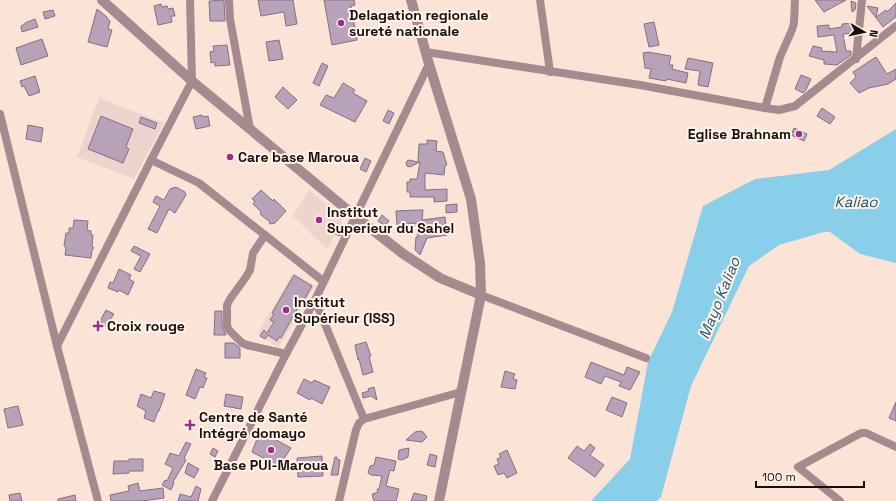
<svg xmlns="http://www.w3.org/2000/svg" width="896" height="501" font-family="'Space Grotesk',sans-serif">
<rect width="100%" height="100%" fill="#fbe3d6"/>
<g fill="#edd4cc">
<path d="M99,98L164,123L134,179L77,157Z"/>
<path d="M309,190L340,215L342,223L327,249L293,216Z"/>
<path d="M293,273L315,286L278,348L258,333Z"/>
</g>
<path fill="#89cfea" d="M896,129V263L860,254L830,232H824L779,245L749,266L691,386L661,497L657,501H591L630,459L648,362L672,312L703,206L755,179L829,170Z"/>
<g fill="#b8a2b7" stroke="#847084">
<path d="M224,0L225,21H210L209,1Z"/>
<path d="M258,0H293L297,24L286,26L284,12L261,16Z"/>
<path d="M324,0H354L355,5L351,6L357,40L332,45Z"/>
<path d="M815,0H846L824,12Z"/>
<path d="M851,1L856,3L855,10L852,12Z"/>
<path d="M896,3V17L883,27L867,6L878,8L876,17L886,10L887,12Z"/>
<path d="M161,4L162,7L167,6L168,9L173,8L175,16H171L172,22L158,25L154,6Z"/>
<path d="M97,9L107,17V18L110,21L108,29L112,30L107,47L88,42Z"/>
<path d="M53,10L55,16L45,19L43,12Z"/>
<path d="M35,19L38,27L22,32L21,26L25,24V23Z"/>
<path d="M654,22L659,45L649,47L644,24Z"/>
<path d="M852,23L853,33L843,34L846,51H851V55L837,65L824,64V60L809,56L813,46L822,48L821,51L837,52L834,35L818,37L817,26L829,25V29L842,27V24Z"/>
<path d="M42,39L48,56L21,65L16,48Z"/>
<path d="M279,40L283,59L269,61L266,42Z"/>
<path d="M227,45L230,65L215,66V62L211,63L210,52L214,51L213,46Z"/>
<path d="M648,52L671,56L669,65H673L672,69L688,73L686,83L667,79L666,81L649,78L651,69L645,68L643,53Z"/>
<path d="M876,57L887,74L896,69V79L888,84L869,88L859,93L850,83L856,77L853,72Z"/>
<path d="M688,58L713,63L708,87L698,85L700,71L685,69Z"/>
<path d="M322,63L328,66L319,86L313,83Z"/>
<path d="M801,75L811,79L806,90L803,93L795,89Z"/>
<path d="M35,76L40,92L29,96L24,86L22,87L20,81Z"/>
<path d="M343,83L355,90L353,93L367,101L355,122L320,105L326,95L334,98Z"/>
<path d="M283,87L297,100L288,109L275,97Z"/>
<path d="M822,108L835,117L830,124L817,116Z"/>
<path d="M388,110L394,113L389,124L383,121Z"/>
<path d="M202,115L203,117L208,116L210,126L196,129L193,117Z"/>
<path d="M101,116L133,129L126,147L129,149L123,163L88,149Z"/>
<path d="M141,117L157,123L155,129L139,123Z"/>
<path d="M28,125L43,128L41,142L26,139Z"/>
<path d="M794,128L807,134L804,141L791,135Z"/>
<path d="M427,140L437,141L436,151L443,152L447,165H445L444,175L425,173V190L447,189V201L434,202V197H410V192H407V182H410V179H417L420,162L410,167L407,166L406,164L407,161L409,160L418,162L419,144H427Z"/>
<path d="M365,158L371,161L366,172L360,169Z"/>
<path d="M176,187L185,192L186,195L175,213L169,209L157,233L148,229L160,206L153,202L156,196L164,200L170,189Z"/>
<path d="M261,190L273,201L274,199L286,211L275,223L270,224L268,219L267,220L260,214L261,212L253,204L255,201L252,199Z"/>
<path d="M457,204V212L446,213V205Z"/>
<path d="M418,210H423L422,220L445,217L447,235L427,238L420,255L415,250L416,237H418L416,223L397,225L396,211Z"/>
<path d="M382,215L389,221L385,226L378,221Z"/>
<path d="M74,220L88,221L87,230L91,231V235H93L92,246L94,248L92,250L91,258L65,255L66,248L64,246L66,233H69V228H73Z"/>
<path d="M337,224L344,228L340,236L333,233Z"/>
<path d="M134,246L150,254L140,272L134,269L141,256L131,251Z"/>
<path d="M119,269L131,275L129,279L134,282L128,295L119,290L118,292L108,288L110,282L113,283Z"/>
<path d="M294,275L312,286L299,309L298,308L281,338L279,337L277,341L268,335L265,339L260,336L264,330L267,333L274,322L270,320L274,314L272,313Z"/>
<path d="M106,310L114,314L106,326L100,323L101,321H100Z"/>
<path d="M215,311H222V326L226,335H214Z"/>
<path d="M366,342L371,356L369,357L373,372L363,375L359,359L358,360L355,345Z"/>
<path d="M225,343H234L240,348V358H225Z"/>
<path d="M591,362L624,375L627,367L640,372L630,390L619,386L621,382L605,376L601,384L585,377Z"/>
<path d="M196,369L206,373L204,377L207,378L203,388L200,387L195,399L186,395Z"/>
<path d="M505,371L515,374L513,379L517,380L515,389L501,387Z"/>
<path d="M304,379L312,383L314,380L330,387L322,404L311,398L310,400L297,393Z"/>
<path d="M374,387L377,400L371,396L363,398L362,393L369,391L368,389Z"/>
<path d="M154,391L165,394L159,411H158L154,422L144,418L146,411L137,406L141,394L151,398Z"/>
<path d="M226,394L243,397L241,409L224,406Z"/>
<path d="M612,397L627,403L622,417L606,410Z"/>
<path d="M896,402V421L889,418Z"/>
<path d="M18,406L23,425L8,428L4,409Z"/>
<path d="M260,431L291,448L279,466L252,452Z"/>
<path d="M421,431L423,432L427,437L422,442L406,440L415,432Z"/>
<path d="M186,442L191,444L184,458L186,460L173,482L174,483L171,490L162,485L165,480L167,481L173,468L165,464L170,453L179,456Z"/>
<path d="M590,444L595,448L590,455L604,465L595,477L568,458L577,446L584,451Z"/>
<path d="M213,448L218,451L215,457L210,454Z"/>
<path d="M409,448L408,457L402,460L398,459L399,450Z"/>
<path d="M507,450L517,473L507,478L504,473L498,475L494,466L499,464L497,459L501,457L499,454Z"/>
<path d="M430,454L437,456L435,467L427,465Z"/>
<path d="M322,456L323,476L298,477L297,458Z"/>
<path d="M335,457H337V459L340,460L338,475H331Z"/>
<path d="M376,457L396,461L394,471L390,470L386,486L399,489L396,501H374L372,494L378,492L377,489H379L382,476L371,475L368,473L370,466L374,465Z"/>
<path d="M129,459H143V471H129V473L113,474L114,461H129Z"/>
<path d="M188,463L199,469L194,478L185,473Z"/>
<path d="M138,483L140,491L163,488L164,498L142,501H111L110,495L129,491L128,486Z"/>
<path d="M196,486L201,489L198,501H178L180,494L191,497Z"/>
<path d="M20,493L22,501H10L9,495Z"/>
<path d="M414,493L427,496L426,501H411Z"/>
<path d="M75,495L76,501H58V499Z"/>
</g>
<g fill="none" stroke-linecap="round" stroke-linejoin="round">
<g stroke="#a78a90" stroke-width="8">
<path d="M229,0L230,19L250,129"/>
<path d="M540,0L550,72"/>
<path d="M426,52L640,85L765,108L779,110L795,106L896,26"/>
<path d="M856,59L862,0"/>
<path d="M765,108L780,57L792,30L794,23L795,0"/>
<path d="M0,114L57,346L98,501"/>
<path d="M151,160L199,183L323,281"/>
<path d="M265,235L253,253L250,270L246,277L230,299L227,305V326L229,330L242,343L247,345L286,354"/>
<path d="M481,295L646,358"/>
<path d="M315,300L364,419"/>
<path d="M57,346L151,160L192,81L190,0"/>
<path d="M212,501L286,354L315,300L429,64"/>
<path d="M339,501L356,430L359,423L364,419L461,392"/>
<path d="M840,501L798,467L861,433H866L896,447"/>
</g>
<g stroke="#a78a90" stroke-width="10">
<path d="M102,0L192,81L356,217L402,253L440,278L481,295"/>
<path d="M411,0L429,64L471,199L480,263L481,295L439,501"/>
</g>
</g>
<g fill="#9d2d8c" stroke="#fff3ec" stroke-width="1.5">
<circle cx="341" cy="23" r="4"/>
<circle cx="799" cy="134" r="4"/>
<circle cx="230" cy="157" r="4"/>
<circle cx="319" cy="220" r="4"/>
<circle cx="286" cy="310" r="4"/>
<path d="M96 320h4v4h4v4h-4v4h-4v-4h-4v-4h4z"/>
<path d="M188 419h4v4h4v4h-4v4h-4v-4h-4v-4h4z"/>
<circle cx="271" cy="450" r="4"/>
</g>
<g text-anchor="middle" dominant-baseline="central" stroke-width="4" stroke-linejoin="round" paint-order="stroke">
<g font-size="14" font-weight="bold" fill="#190f0a" stroke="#fff3ec" text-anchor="start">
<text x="349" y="15">Delagation regionale<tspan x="349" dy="16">sureté nationale</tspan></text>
<text x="791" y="134" text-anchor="end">Eglise Brahnam</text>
<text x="238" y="157">Care base Maroua</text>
<text x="327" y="212">Institut<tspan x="327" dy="16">Superieur du Sahel</tspan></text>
<text x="294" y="302">Institut<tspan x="294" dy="16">Supérieur (ISS)</tspan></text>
<text x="107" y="326">Croix rouge</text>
<text x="199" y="417">Centre de Santé<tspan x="199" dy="16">Intégré domayo</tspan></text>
<text x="271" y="465" text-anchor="middle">Base PUI-Maroua</text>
</g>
<g font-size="15" font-style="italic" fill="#1f576b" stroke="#fff3ec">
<text x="856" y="201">Kaliao</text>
<text transform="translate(719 298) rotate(-68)">Mayo Kaliao</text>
</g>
</g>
<g transform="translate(864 32) rotate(99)" stroke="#fff3ec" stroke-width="3" paint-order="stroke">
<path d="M0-3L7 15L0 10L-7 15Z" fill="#190f0a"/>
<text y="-6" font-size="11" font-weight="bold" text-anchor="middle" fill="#190f0a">N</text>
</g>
<path d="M756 481v6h108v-6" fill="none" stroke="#190f0a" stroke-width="2"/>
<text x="762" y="481" font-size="12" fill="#190f0a" stroke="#fff3ec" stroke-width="3" paint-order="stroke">100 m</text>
</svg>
